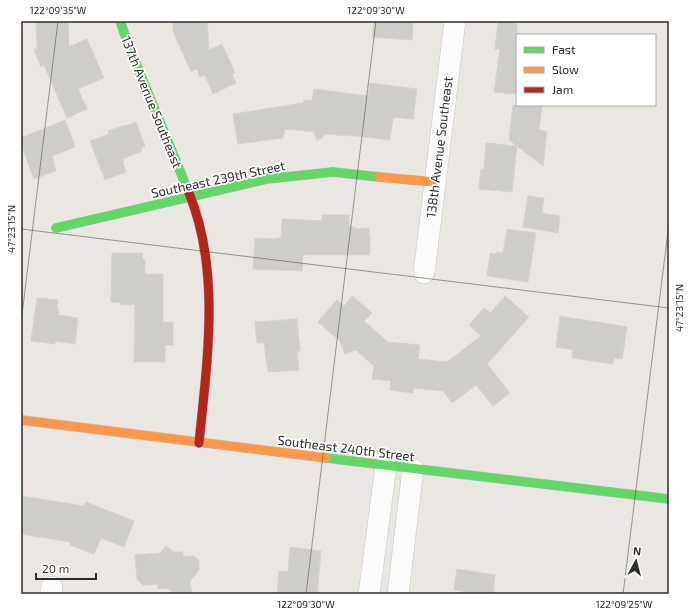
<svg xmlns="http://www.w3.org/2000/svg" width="690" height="615" font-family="'Exo 2',sans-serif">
<rect width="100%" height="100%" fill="#eae7e2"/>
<g fill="#cfcdc9" stroke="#d5d3ce">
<path d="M36,21H68L69,47L87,39L104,78L78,89L87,109L67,118L44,65L41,67L34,50L37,48Z"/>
<path d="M173,21H207L209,50L222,44L235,73L232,74L236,83L213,94L205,75L200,77L197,69L191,72L173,31Z"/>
<path d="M374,21H413L412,40L372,37Z"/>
<path d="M498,21H517V94L494,92L500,49H495Z"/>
<path d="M370,83L417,89L413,119L393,117L390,140L347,135V136L326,134L317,141L314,132L285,129L283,138L238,144L233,114L303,103L304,100L312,101L314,89L368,96Z"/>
<path d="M513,105H542L539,130L547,131L543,166L509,140Z"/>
<path d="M65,120L75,147L52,156L56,171L34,179L21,144V138Z"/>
<path d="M136,122L145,146L141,148L142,151L123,159L124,162L123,163L126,172L105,180L90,141L109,134L108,131L125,125V126Z"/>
<path d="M486,143L517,146L512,192L479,189L481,169H484Z"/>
<path d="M528,196L544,198L542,213L560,216L558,233L523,227Z"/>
<path d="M322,215H349V225H351V227H355V229L369,228V235L370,234V255H303L302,271L253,269L255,238L277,239V238H281L282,219L322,221Z"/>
<path d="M507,229L536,233L528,282L487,276L490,253L496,254V252L503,253Z"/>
<path d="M112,253H143L142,258L145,260V274H163V322H173V345H165V362H134L135,304L121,305V303L111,302Z"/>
<path d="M352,296L372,313L364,321L388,342L420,345L418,359L447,362L481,336L469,325L484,308L490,313L505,296L529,317L487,364L510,393L493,406L476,385L452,403L443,391L414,388L413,393L390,390L391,381L372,379L374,366L356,350L345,354L339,340L318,322L337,300L344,306Z"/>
<path d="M37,298L58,300L57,309H59L58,315L78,318L75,344L55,341V344L31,341Z"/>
<path d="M560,316L627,327L622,359L614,358L613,364L572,358L573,350L556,347Z"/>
<path d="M297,319L300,351H297L299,370L268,372L264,343H257L255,322Z"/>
<path d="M21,496L84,506L86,502L134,521L124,547L101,538L94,554L70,545L71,542L21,534Z"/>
<path d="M166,546L174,552H183V557L193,556L199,560V570L190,581L192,594H175L167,588L158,589L157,584L143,585L137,579L135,555L160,553Z"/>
<path d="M290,547L321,551L317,594H277L279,571L288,572Z"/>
<path d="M457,569L495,575L493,594H461L462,591L454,590Z"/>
</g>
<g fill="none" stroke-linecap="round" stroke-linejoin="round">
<defs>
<g id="street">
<path d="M424,273L455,21"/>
<path d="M51,594L52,587"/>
<path d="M369,594L386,466"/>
<path d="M398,594L413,469"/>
</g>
<g id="fast">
<path d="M120,21L130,49L189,193"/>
<path d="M56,228L267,179L333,172L379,177"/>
<path d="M326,458L669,499"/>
</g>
<g id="slow">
<path d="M379,177L434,182"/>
<path d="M21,420L326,458"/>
</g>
<path id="jam" d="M189,193C221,271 207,362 199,443"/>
</defs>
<use href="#street" stroke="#c4c3c3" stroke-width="22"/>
<use href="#fast" stroke="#c4c3c3" stroke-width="10"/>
<use href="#slow" stroke="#c4c3c3" stroke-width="10"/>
<use href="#jam" stroke="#c4c3c3" stroke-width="10"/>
<use href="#street" stroke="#fcfbfb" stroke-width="21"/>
<use href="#fast" stroke="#63d668" stroke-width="9"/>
<use href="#slow" stroke="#ff974d" stroke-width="9"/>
<use href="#jam" stroke="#b3261e" stroke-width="9"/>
</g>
<path fill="none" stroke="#2c2c2c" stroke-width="1" stroke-opacity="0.45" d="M21,229L669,308M21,323L58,21M306,594L376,21M623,594L669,223"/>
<g text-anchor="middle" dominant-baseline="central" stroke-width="3.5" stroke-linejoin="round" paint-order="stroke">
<g font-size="13" fill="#2c2c2c" stroke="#fff">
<text transform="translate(152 102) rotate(68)">137th Avenue Southeast</text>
<text transform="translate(439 147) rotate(-83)">138th Avenue Southeast</text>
<text transform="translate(218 179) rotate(-12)">Southeast 239th Street</text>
<text transform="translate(346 448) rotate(7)">Southeast 240th Street</text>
</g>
</g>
<rect width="690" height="615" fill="none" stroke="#ffffff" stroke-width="44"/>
<rect x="516" y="34" width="140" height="72" fill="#ffffff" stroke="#ababab"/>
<rect x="524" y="47" width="20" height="6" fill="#63d668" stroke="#ababab"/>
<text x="552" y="54" font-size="12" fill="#2c2c2c">Fast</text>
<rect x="524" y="67" width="20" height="6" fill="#ff974d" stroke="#ababab"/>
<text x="552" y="74" font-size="12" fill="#2c2c2c">Slow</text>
<rect x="524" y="87" width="20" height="6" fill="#b3261e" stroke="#ababab"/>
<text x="552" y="94" font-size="12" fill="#2c2c2c">Jam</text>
<g transform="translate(636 561) rotate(7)" stroke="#ffffff" stroke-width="3" paint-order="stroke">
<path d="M0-3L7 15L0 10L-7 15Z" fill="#2c2c2c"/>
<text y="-6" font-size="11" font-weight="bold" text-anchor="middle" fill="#2c2c2c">N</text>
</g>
<path d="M36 573v6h60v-6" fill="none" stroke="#2c2c2c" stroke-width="2"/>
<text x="42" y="573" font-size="12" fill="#2c2c2c" stroke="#ffffff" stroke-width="3" paint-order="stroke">20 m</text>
<rect x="22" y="22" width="646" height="571" fill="none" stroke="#2c2c2c" stroke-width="1.5"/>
<g font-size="10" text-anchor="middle" fill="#2c2c2c">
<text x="58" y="14">122°09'35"W</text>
<text x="376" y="14">122°09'30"W</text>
<text transform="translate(11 229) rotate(-90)" y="4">47°23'15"N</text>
<text transform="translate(679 308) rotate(-90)" y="4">47°23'15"N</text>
<text x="306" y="608">122°09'30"W</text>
<text x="624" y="608">122°09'25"W</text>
</g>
</svg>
